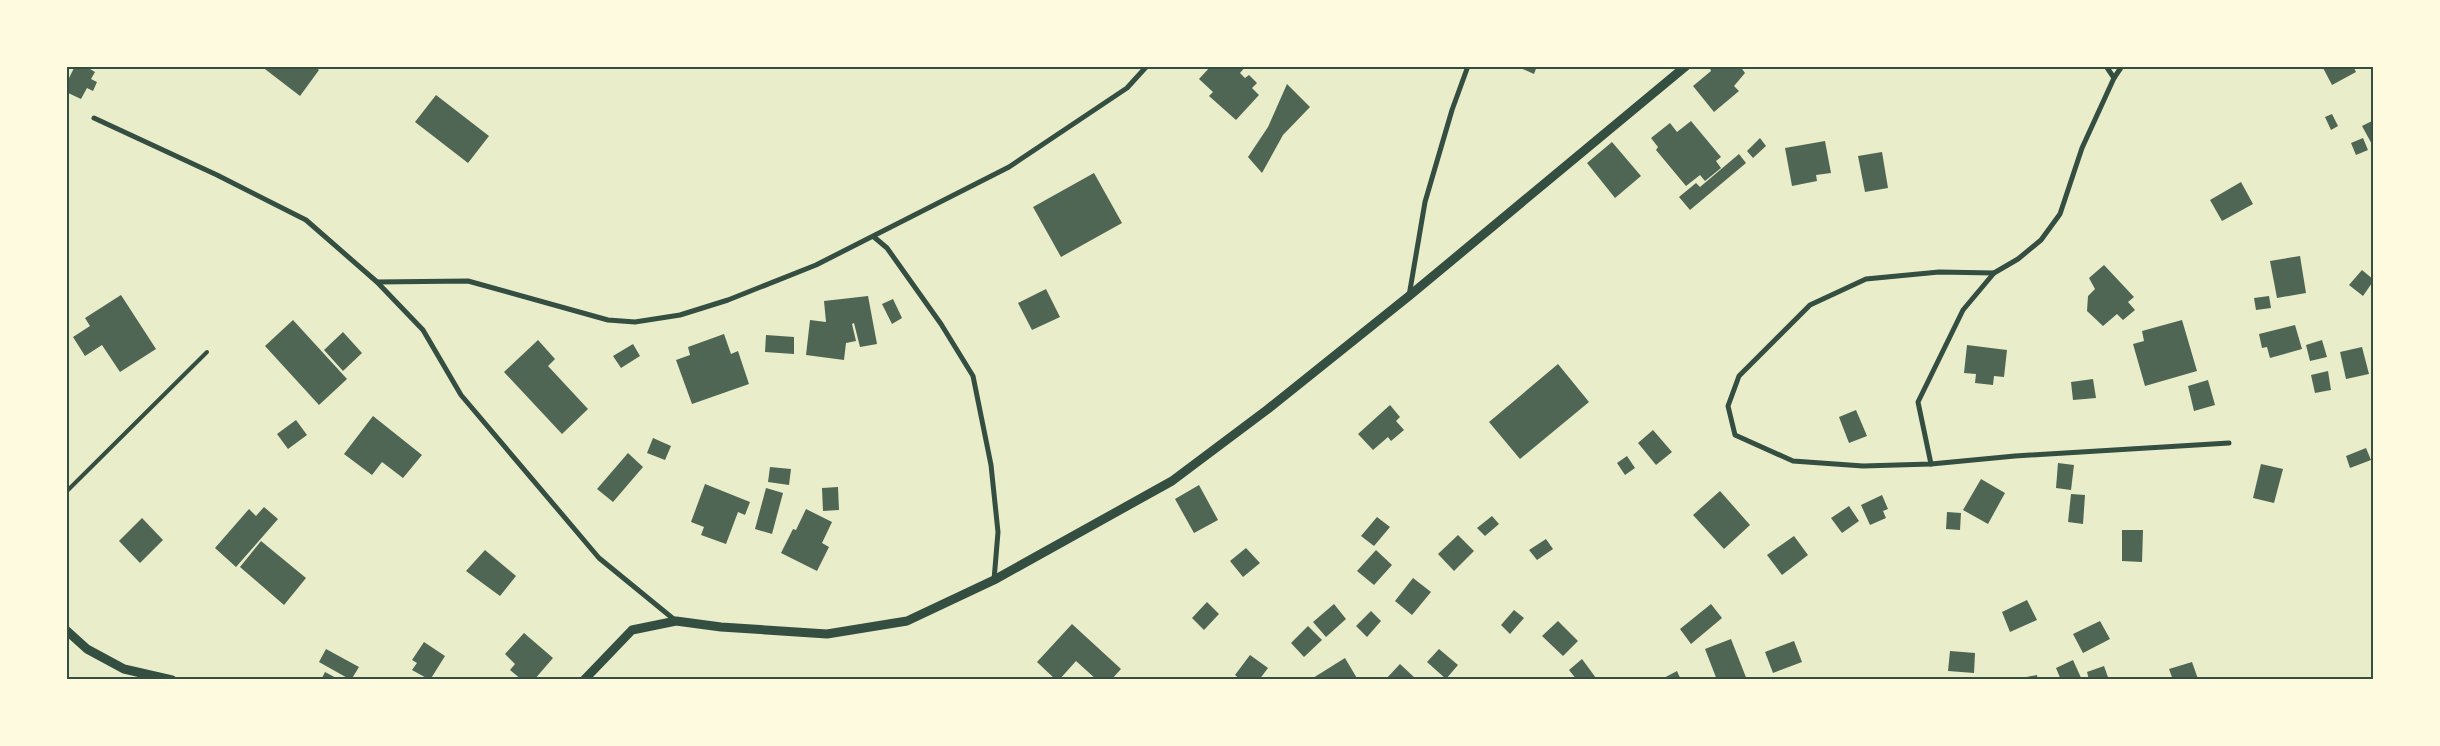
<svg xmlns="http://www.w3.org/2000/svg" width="2440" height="746" font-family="Helvetica,sans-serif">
<rect width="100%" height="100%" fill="#e9edc9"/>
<g fill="#4f6655">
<path d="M75,66H85L95,72L91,79L97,82L93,91L87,88L81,99L66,92V84Z"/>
<path d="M261,66H314L319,70L300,96Z"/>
<path d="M1211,66H1246L1240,73L1245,78L1249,75L1257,83L1252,88L1259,95L1236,120L1209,96L1213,92L1199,79Z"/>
<path d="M1516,66H1537L1534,74Z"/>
<path d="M1709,66H1740L1745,73L1734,86L1739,91L1714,112L1693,86L1711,71Z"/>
<path d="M2322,66H2353L2356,72L2332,85Z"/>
<path d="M1287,84L1310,107L1283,135L1262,173L1248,157L1268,127Z"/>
<path d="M436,95L489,136L468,163L415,122Z"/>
<path d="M2332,114L2338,126L2331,130L2325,117Z"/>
<path d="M2374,120V148L2362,126Z"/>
<path d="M1691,121L1721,157L1716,161L1721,168L1705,181L1700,175L1686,186L1656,150L1658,147L1651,138L1670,123L1677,132Z"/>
<path d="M1760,138L1766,146L1753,158L1747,151Z"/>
<path d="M2363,138L2368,150L2356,155L2351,143Z"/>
<path d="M1825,141L1831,173L1816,175L1817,181L1792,186L1785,148Z"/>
<path d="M1612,142L1641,176L1615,198L1587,163Z"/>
<path d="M1882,152L1888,188L1865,192L1858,156Z"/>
<path d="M1739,154L1746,163L1690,210L1679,197L1696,183L1700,187Z"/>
<path d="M1094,173L1122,223L1061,257L1033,207Z"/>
<path d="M2241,182L2253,204L2222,221L2210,200Z"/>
<path d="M2300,256L2306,293L2277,298L2270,261Z"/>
<path d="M2104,265L2134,297L2128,302L2135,310L2123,320L2117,314L2103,326L2087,311L2088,296L2095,289L2089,278Z"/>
<path d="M2362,270L2374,280L2363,296L2349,285Z"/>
<path d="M1046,289L1060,317L1032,330L1018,303Z"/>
<path d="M121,295L156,349L120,372L102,345L85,356L73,337L90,326L85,318Z"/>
<path d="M868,296L877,344L860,347L854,323L852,324L856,341L846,343L844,360L806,355L810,320L826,322L824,301Z"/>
<path d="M2269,296L2271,308L2256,310L2254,298Z"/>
<path d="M893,299L902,318L892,324L882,304Z"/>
<path d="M293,320L347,379L319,405L265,346Z"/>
<path d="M2182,320L2197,371L2145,386L2133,344L2144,341L2142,331Z"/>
<path d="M2295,325L2302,349L2270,358L2267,347L2262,348L2259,334Z"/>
<path d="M343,332L362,353L343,371L324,350Z"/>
<path d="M724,334L731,354L738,351L749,384L692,404L676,360L690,355L688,347Z"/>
<path d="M766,335L794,337V354L765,352Z"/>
<path d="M538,340L555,359L548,366L588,409L562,434L504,372Z"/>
<path d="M2322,340L2327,357L2310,361L2306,345Z"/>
<path d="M633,344L640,356L621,368L613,356Z"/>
<path d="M1967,345L2007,350L2004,377L1994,376L1993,385L1975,383L1976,374L1964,373Z"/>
<path d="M2362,347L2369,374L2346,379L2340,352Z"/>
<path d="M1558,364L1589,402L1520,459L1489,422Z"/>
<path d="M2328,371L2331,390L2315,393L2311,375Z"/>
<path d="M2093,379L2096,398L2073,400L2071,382Z"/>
<path d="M2208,380L2215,405L2194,411L2188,386Z"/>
<path d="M1390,405L1400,417L1396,421L1404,430L1391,441L1388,437L1373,450L1358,434Z"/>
<path d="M1856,410L1867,436L1849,443L1839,417Z"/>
<path d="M373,416L422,455L403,478L382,462L372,475L344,454Z"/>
<path d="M296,420L307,435L288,449L277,434Z"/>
<path d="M1653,430L1672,452L1656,465L1638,443Z"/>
<path d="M653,438L671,446L665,460L647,453Z"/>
<path d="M2366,448L2371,460L2350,468L2346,456Z"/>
<path d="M628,453L643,467L613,502L597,489Z"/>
<path d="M1627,456L1635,468L1625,475L1617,463Z"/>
<path d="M2058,463L2074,465L2071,490L2056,488Z"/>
<path d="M2261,464L2283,469L2274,503L2253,498Z"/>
<path d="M770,467L791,469L789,485L768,482Z"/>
<path d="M1981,479L2005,493L1988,524L1963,510Z"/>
<path d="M705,484L750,502L745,515L738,512L726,544L701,535L704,527L691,522Z"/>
<path d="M1199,485L1218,520L1194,533L1175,499Z"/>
<path d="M838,487L839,510L823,511L822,488Z"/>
<path d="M766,488L783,493L772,534L755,529Z"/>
<path d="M1720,491L1750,525L1724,549L1693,515Z"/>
<path d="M2071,494L2085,495L2083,524L2068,522Z"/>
<path d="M1882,495L1888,509L1883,511L1886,518L1870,525L1861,505Z"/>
<path d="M1849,506L1859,521L1842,533L1831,518Z"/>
<path d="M264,507L278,519L236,567L215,548L249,509L256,516Z"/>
<path d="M806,509L832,522L822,543L829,547L817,571L781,553L793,529L796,530Z"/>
<path d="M1947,512L1961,513L1960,530L1946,529Z"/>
<path d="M1492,516L1499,524L1485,536L1477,528Z"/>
<path d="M1377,517L1390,527L1374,546L1361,536Z"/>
<path d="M142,518L163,540L140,563L119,541Z"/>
<path d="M2122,530H2143L2142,562L2122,561Z"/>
<path d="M1458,535L1474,551L1454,571L1438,554Z"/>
<path d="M1794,536L1808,555L1782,575L1767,555Z"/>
<path d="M1546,539L1553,549L1537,560L1529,550Z"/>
<path d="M261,541L306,578L284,605L240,567Z"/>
<path d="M1246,548L1260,563L1243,577L1230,561Z"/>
<path d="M485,550L516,576L500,596L466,571Z"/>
<path d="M1376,550L1392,565L1374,585L1357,571Z"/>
<path d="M1413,578L1431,592L1412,615L1395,601Z"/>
<path d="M2027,600L2037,620L2010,632L2002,612Z"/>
<path d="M1207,602L1219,614L1204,630L1192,618Z"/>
<path d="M1334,604L1346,619L1326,637L1313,622Z"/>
<path d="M1711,604L1722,618L1691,644L1680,629Z"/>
<path d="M1514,610L1524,618L1510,634L1501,625Z"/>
<path d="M1371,611L1381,621L1367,637L1356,626Z"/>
<path d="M1558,621L1578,641L1563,656L1542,636Z"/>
<path d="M2100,621L2110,639L2083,653L2073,634Z"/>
<path d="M1072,624L1121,669L1111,680H1097L1076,661L1059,680H1056L1037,662Z"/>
<path d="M1308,626L1322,640L1304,657L1291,643Z"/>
<path d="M524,633L553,658L534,680H522L510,670L515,664L505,654Z"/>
<path d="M1731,639L1747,680H1717L1705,649Z"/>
<path d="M1794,641L1802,662L1773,673L1765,652Z"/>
<path d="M424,642L445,656L430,680L412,670L417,663L412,660Z"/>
<path d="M326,649L359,667L351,680L319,662Z"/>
<path d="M1439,649L1458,665L1446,679L1427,662Z"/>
<path d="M1950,651L1975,653L1974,673L1948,671Z"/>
<path d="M1250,655L1268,668L1259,680H1241L1235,675Z"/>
<path d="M1345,658L1358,680H1314L1313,678Z"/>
<path d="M1582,659L1596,678L1594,680H1577L1569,670Z"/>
<path d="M2073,660L2082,680H2061L2056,668Z"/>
<path d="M2192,662L2198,679L2173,680L2169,669Z"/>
<path d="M1400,664L1415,678L1413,680H1385Z"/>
<path d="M2104,666L2109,680H2089L2087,672Z"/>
<path d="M1677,671L1681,680H1660Z"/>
<path d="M325,672L340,680H321Z"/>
<path d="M2037,675L2038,680H2017L2016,679Z"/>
</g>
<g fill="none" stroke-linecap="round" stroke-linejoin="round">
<path stroke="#344e41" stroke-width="4" d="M66,492L207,352"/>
<g stroke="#344e41" stroke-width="5">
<path d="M2106,66L2114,78"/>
<path d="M2122,66L2114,78L2082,148L2060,214L2041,240L2018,259L1994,273L1939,272L1866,279L1810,305L1739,376L1728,406L1735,435L1793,461L1863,466L1931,464L2015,456L2229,443"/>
<path d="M94,118L217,175L306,220L377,282L423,330L461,395L599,558L676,621"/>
<path d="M874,237L887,248L941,324L973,376L991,465L998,532L994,580"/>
<path d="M377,282L468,281L608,320L635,322L680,315L728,300L816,265L1009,167L1127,88L1147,66"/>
<path d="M1409,296L1425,202L1452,110L1468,66"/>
<path d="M1931,464L1918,402L1963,310L1994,273"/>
</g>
<g stroke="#344e41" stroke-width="9">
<path d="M66,630L87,649L124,669L172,680"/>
<path d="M584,680L632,630L676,621L721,627L827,634L907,621L994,580L1172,481L1268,409L1409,296L1686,66"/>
</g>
</g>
<rect width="2440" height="746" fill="none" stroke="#fefae0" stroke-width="135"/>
<rect x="68" y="68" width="2304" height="610" fill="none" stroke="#344e41" stroke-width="2"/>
</svg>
